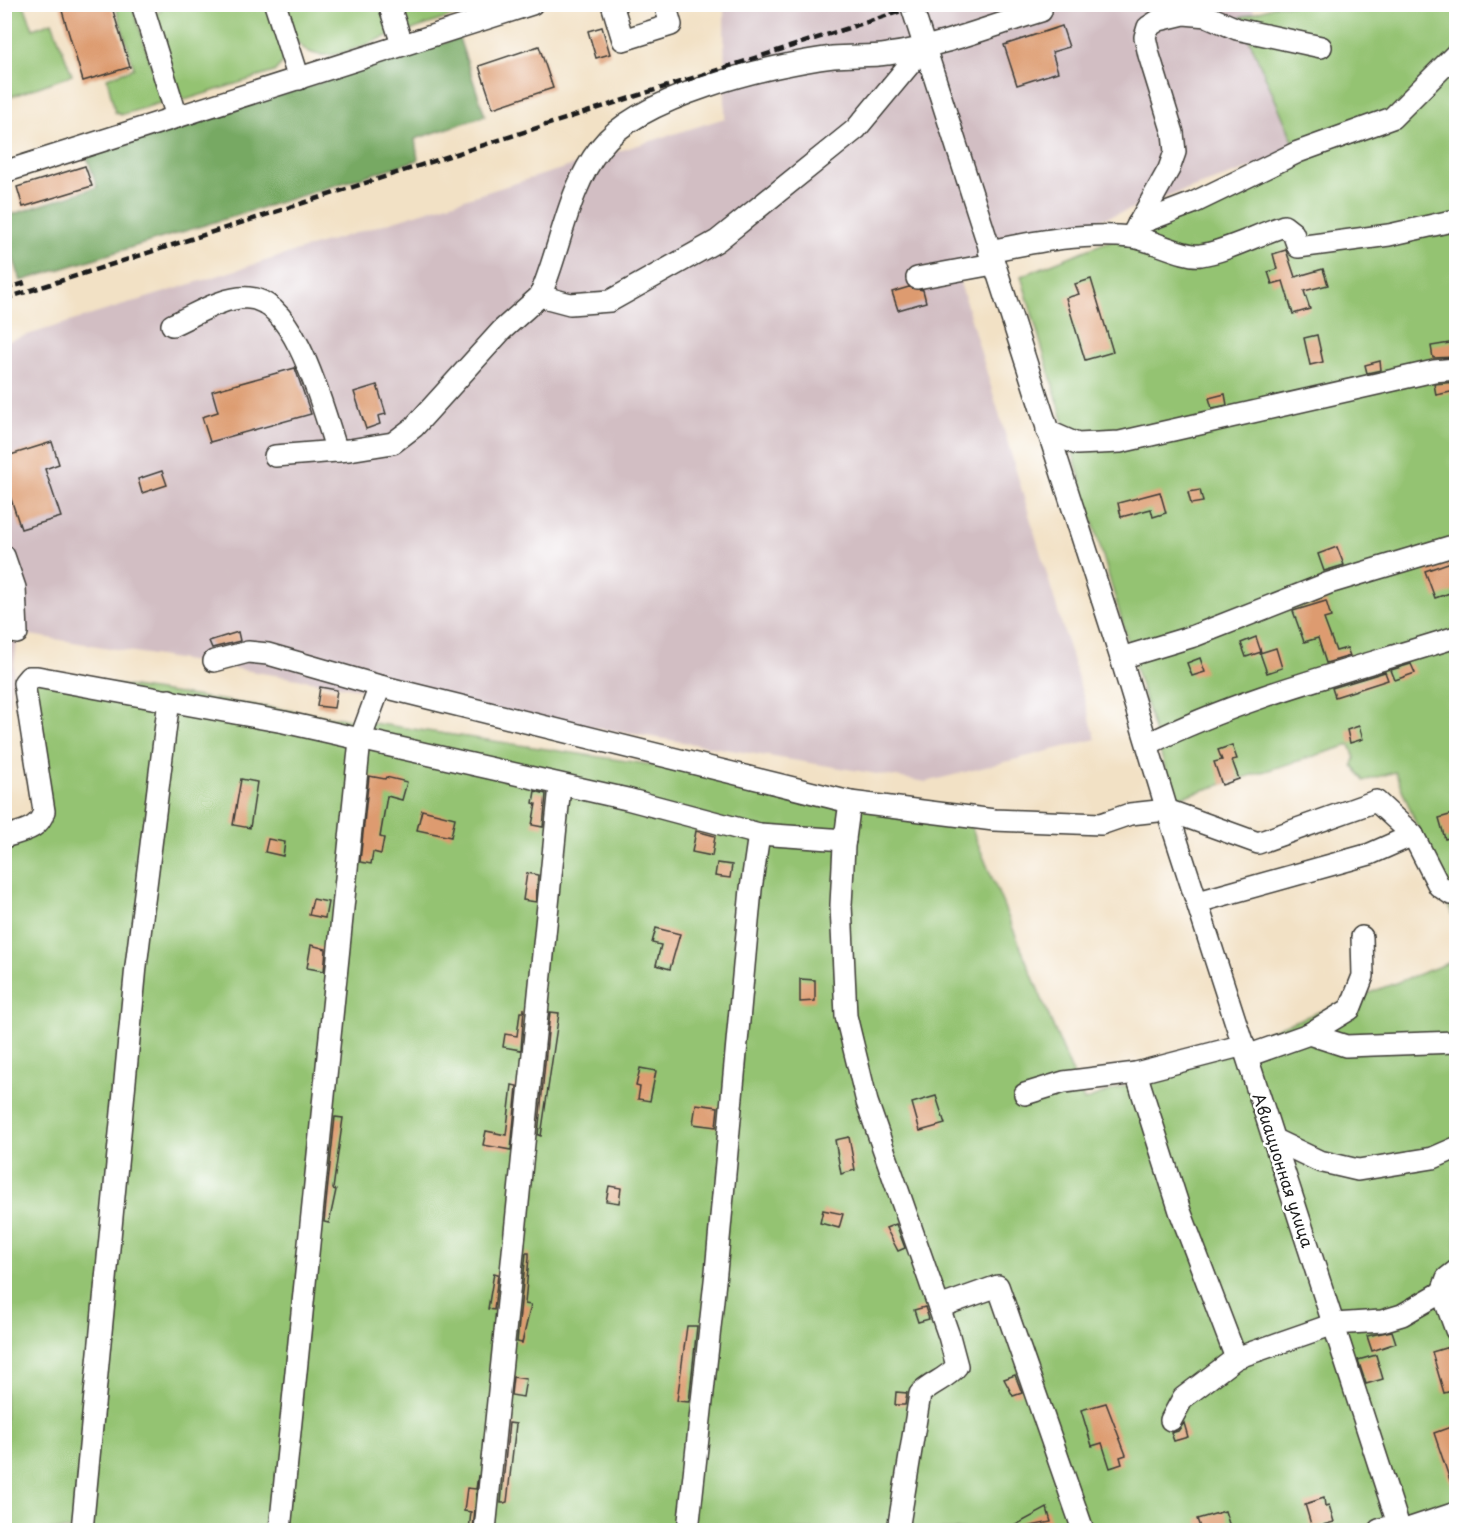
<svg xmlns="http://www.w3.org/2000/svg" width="1461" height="1535" font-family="'Playpen Sans',sans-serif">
<rect width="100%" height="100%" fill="#fff"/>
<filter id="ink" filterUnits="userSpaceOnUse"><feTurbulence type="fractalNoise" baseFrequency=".0167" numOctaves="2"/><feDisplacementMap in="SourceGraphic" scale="12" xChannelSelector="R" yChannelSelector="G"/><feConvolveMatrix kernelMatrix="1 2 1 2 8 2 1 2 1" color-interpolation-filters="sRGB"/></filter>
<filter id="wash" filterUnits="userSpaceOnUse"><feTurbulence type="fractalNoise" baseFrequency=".008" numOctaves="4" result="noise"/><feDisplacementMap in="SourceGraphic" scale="24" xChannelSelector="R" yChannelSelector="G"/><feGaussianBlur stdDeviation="1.35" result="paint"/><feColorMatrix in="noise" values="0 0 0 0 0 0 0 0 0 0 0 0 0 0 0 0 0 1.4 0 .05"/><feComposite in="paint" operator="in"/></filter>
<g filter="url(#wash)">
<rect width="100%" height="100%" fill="#f2e1c5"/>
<path fill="#d2bec3" d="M724,5H1252L1298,152L956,269L1096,739L926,782L18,633L5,741V342L725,118Z"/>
<g fill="#94c372" stroke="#587047" stroke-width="1.5">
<path d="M4,5H24L33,29L52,22L72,75L5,99Z"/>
<path d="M115,5H132L163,102L121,115L115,112L107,78L134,68Z"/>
<path d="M159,5H268L285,60L274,72L185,100L177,93L151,14L161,11Z"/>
<path d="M282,5H380L390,35C363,45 317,72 296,40C289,30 286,16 282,5Z"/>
<path d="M393,5H470L461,13L412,30L406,29Z"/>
<path d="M1277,5H1456V923L1395,772L1364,781L1353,765L1355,758L1350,745L1174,799L1021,276L1303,164L1240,18Z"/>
<path d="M32,672L787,785L969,822L1084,1101L1456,960V1530H5L4,827L39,814Z"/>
</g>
<path fill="#77a964" stroke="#4a6240" stroke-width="1.5" d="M459,38L485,116L415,139L418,160L21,281L5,233L4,217L97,187L87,157Z"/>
<g id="blocks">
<g fill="#dd9b6f">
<path d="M60,4H111L130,67L83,81Z"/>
<path d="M1062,26L1069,47L1052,52L1058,72L1017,85L1004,45Z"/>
<path d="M602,27L610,54L596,58L588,31Z"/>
<path d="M539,46L553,88L493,108L479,66Z"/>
<path d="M85,166L92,186L23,207L17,187Z"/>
<path d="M1286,250L1295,277L1323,269L1328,285L1304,291L1310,309L1293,314L1283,281L1272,284L1268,272L1277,269L1273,254Z"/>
<path d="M1091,279L1113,352L1085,360L1066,298L1079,294L1075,284Z"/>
<path d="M909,287L923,290L926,302L898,310L892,292Z"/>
<path d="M1317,335L1323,362L1310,365L1304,338Z"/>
<path d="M1456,342V357L1433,358L1431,346Z"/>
<path d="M1380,361L1381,370L1367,373L1365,365Z"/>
<path d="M295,368L311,414L210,442L202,417L218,412L212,391Z"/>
<path d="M1456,382V391L1436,395L1434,384Z"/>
<path d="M377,385L386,414L378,416L380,424L366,429L354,392Z"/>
<path d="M1225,394L1227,405L1212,408L1209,398Z"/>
<path d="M52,442L59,464L45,469L61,517L21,529L4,478V457Z"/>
<path d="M162,471L167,485L142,493L138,479Z"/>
<path d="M1200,490L1203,502L1191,504L1188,492Z"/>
<path d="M1160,492L1166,513L1153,517L1151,509L1121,517L1118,503Z"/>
<path d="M1337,547L1344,565L1324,571L1318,554Z"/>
<path d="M1451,562L1456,578V591L1435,598L1425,571Z"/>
<path d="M1326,601L1331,617L1324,619L1336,651L1347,648L1350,656L1326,663L1318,638L1304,642L1293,611Z"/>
<path d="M238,632L240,641L212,648L209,641Z"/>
<path d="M1256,637L1261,652L1246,657L1241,643Z"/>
<path d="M1276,648L1282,668L1267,673L1260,653Z"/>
<path d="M1200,658L1205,672L1192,676L1187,663Z"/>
<path d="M1411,664L1415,673L1395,680L1391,670Z"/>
<path d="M1385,672L1388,680L1335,697L1332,688Z"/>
<path d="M320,687L337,690L334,708L317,706Z"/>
<path d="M1359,726L1363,739L1350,743L1347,730Z"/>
<path d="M1232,745L1237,759L1232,760L1239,779L1222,785L1214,762L1222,760L1218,750Z"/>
<path d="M369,776L385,779L386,777L407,782L402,800L387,796L380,837L384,838L381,854L373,852L371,864L360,862Z"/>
<path d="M241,779L257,782L250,828L233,825Z"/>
<path d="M535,791L546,794L543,827L532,825L536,804L533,803Z"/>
<path d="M422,810L455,818L451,837L417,830Z"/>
<path d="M1453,814L1456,836L1445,839L1439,818Z"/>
<path d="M696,831L715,836L712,856L692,852Z"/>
<path d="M268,839L285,842L283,856L265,852Z"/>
<path d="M717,863L732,865L730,878L715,876Z"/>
<path d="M527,873L538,875L536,902L523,900Z"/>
<path d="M313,899L328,902L325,918L309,915Z"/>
<path d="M656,928L680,934L670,969L656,965L661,945L652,943Z"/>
<path d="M311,945L326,949L324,971L307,968Z"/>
<path d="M800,979L815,980V1001L800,1002Z"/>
<path d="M524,1008L521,1050L503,1047L505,1034L517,1036L520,1012H524Z"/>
<path d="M550,1012L559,1013L541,1136L538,1135Z"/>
<path d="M640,1068L656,1071L650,1101L638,1099L640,1087L636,1086Z"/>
<path d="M512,1085L517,1086L511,1150L483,1145L486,1131L506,1135Z"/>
<path d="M936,1096L945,1124L920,1131L912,1103Z"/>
<path d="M696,1104L718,1107L716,1127L693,1124Z"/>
<path d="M335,1117L343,1118L333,1189L336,1190L329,1223L324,1222Z"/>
<path d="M849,1137L855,1170L841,1174L835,1140Z"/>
<path d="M609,1186L621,1188L619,1203L606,1201Z"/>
<path d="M823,1210L843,1214L839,1228L820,1223Z"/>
<path d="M896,1224L905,1248L898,1251L886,1228Z"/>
<path d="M526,1253H529V1257L525,1304L531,1305L522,1343L517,1342Z"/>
<path d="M494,1273L498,1274L494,1310L488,1309Z"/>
<path d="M925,1307L929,1319L918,1322L914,1310Z"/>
<path d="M687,1326H697L689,1402L677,1401Z"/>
<path d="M1392,1331L1396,1343L1372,1351L1367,1336Z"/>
<path d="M1452,1346L1456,1362V1390L1444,1393L1432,1352Z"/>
<path d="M1376,1355L1383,1379L1366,1384L1358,1360Z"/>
<path d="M1015,1375L1022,1393L1013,1396L1004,1379Z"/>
<path d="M513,1377L526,1379L523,1397L511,1395Z"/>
<path d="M896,1392L907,1393L905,1405H895Z"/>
<path d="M1106,1403L1126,1455L1120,1457L1122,1464L1110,1468L1102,1443L1092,1446L1081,1410Z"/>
<path d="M509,1423L516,1424L507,1502L504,1503H501Z"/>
<path d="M1184,1423L1188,1437L1174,1441L1171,1433L1178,1431Z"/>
<path d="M1456,1425V1492H1454L1434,1433Z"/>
<path d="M478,1475L473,1530H469L471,1512L464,1511L467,1488L476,1489Z"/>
<path d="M1324,1498L1325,1506L1329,1505L1334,1522L1312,1528L1305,1504Z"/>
<path d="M1047,1508L1051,1522L1011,1530L1010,1528Z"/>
<path d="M1225,1511L1231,1530H1201L1197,1519Z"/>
</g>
</g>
</g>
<g filter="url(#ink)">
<use href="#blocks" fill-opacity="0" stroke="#3c3a35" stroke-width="1.5"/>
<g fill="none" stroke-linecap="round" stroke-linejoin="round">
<defs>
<g id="minor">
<path d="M142,4L177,117"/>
<path d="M275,4L299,79"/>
<path d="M389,4L402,44"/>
<path d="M612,4L623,40L671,25L665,4"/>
<path d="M911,4L1121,658L1167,810L1400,1530"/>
<path d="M4,172L532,4"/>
<path d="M1138,224L1193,203L1298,152L1392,118L1456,54"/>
<path d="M1131,237L1169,169L1175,152L1173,133L1149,55L1145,37L1148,27L1159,20L1184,14L1207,16L1237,29L1321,47"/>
<path d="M989,251C1035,242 1083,232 1131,237C1151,239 1185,258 1201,255C1227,251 1259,234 1284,226L1293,233L1298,247L1389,235L1456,220"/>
<path d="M917,278L993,264"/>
<path d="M540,296C561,248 567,190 600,148C639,96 770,65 833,57C851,55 870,57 888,54C940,47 991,26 1041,11"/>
<path d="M172,325C195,315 223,296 249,298C297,301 324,414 337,451"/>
<path d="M1047,431L1077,444L1120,442L1434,371L1456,369"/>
<path d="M275,456L349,450L393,443L414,427L502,330L540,296L570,304L610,301L717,241L856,129L924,47"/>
<path d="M4,556L15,588L17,633"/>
<path d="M1121,658L1194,636L1329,583L1456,545"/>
<path d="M214,661L248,652L268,654L380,686L850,802L994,820L1101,824L1130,814L1167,810L1258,843L1376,801L1413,835"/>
<path d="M1148,744C1247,695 1352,670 1456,637"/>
<path d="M850,802L844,846L841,905L846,1016L867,1102L949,1336L957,1366C947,1379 932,1382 920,1394L898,1530"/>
<path d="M4,837C22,831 39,830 44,811L24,683L29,677H37L284,722L627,799L759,834L845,840"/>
<path d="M1198,902L1370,854L1413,835L1439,886L1451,894L1456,893"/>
<path d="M1309,1034L1350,1009L1363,976L1362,937"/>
<path d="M1247,1056L1309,1034L1346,1046L1456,1042"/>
<path d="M1136,1073L1180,1211L1236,1358"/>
<path d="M1025,1094L1064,1082L1136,1073L1244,1045"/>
<path d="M1275,1140L1319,1161L1358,1170L1433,1158L1456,1148"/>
<path d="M1442,1292L1447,1278L1456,1271"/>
<path d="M939,1307L998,1286L1083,1530"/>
<path d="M1171,1420L1183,1398L1236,1358L1334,1324L1382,1321L1402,1315L1442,1292L1456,1330"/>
<path d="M82,1530L136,966L169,700"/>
<path d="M280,1530L360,740L380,686"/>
<path d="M485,1530L560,786"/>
<path d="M688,1530L716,1272L751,889L759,834"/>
<path d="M1379,1530L1398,1524"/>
<path d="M1405,1530L1456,1513"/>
</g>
</defs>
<use href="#minor" stroke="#3c3a35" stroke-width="24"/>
<use href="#minor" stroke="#fff" stroke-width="21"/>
<g stroke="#1c1c1c" stroke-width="4.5" stroke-dasharray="9 4.5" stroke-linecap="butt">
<path d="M4,289L25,283"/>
<path d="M4,299L923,4"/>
</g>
</g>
</g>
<g text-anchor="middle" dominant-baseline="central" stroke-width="5" stroke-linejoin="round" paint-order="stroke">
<g font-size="16" fill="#1c1c1c" stroke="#fff">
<text transform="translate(1284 1170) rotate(72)">Авиационная улица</text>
</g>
</g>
<rect width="1461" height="1535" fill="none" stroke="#fff" stroke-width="24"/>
</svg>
